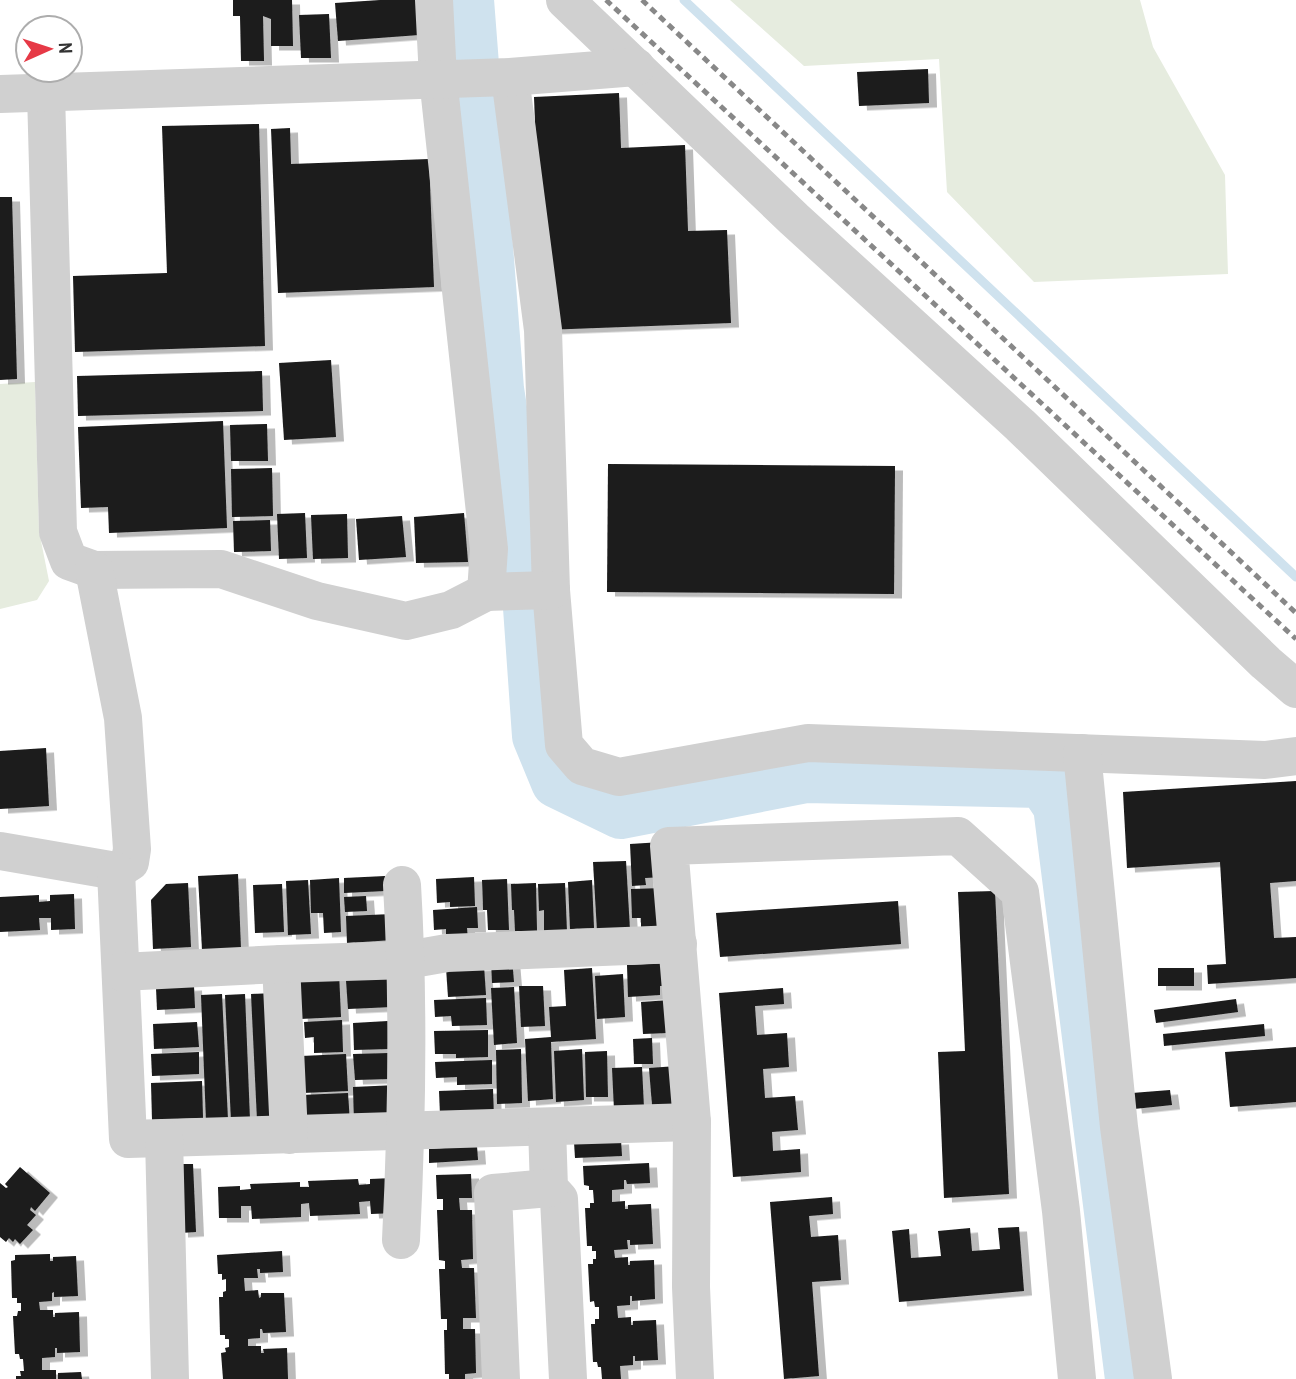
<svg xmlns="http://www.w3.org/2000/svg" width="1296" height="1379" font-family="'Archivo Narrow',sans-serif">
<defs>
<filter id="shadow"><feDropShadow dx="8" dy="4.5" stdDeviation="0" flood-color="#0004"/></filter>
</defs>
<rect width="100%" height="100%" fill="#fff"/>
<g fill="#e6ecdf">
<path d="M730,0H1140L1153,47L1225,175L1228,274L1034,282L947,192L939,59L804,66Z"/>
<path d="M35,382L39,531L49,581L37,600L0,609V384Z"/>
</g>
<g fill="none" stroke-linecap="round" stroke-linejoin="round">
<path stroke="#cfe2ee" stroke-width="9" d="M684,0L1296,577"/>
<path stroke="#cfe2ee" stroke-width="52" d="M468,0L498,389L527,579L538,736L557,782L621,813L806,777L1043,782L1059,806L1131,1379"/>
</g>
<g fill="#1a1a1a" filter="url(#shadow)">
<path d="M233,0H292L293,46H271V19L263,16L264,61H241L240,16H233Z"/>
<path d="M380,0H416L419,35L338,41L335,3Z"/>
<path d="M329,14L331,58H301L299,15Z"/>
<path d="M928,69L929,103L859,106L857,72Z"/>
<path d="M619,93L621,148L685,145L688,231L727,230L731,323L543,330L534,97Z"/>
<path d="M259,124L265,346L75,352L73,276L167,273L162,126Z"/>
<path d="M290,128L291,164L429,159L434,287L278,293L271,129Z"/>
<path d="M0,197H12L17,379L0,380Z"/>
<path d="M331,360L336,437L284,440L279,363Z"/>
<path d="M262,371L263,411L78,416L77,376Z"/>
<path d="M223,421L227,528L109,533L108,507L81,508L78,427Z"/>
<path d="M267,424L268,461H231L230,425Z"/>
<path d="M608,464L895,466L894,594L607,592Z"/>
<path d="M272,468L273,516L232,517L231,469Z"/>
<path d="M305,513L307,558L279,559L277,514Z"/>
<path d="M464,513L468,562L416,563L414,517Z"/>
<path d="M347,514L348,558L313,559L311,515Z"/>
<path d="M402,516L406,557L359,560L356,519Z"/>
<path d="M270,520L271,551L234,552L233,521Z"/>
<path d="M46,748L49,806L0,809V751Z"/>
<path d="M1296,781V881L1270,883L1274,938L1296,937V978L1208,984L1207,965L1226,964L1220,862L1127,868L1123,792Z"/>
<path d="M662,842L664,877L645,878L646,885L632,886L630,844Z"/>
<path d="M626,861L630,930L597,931L593,862Z"/>
<path d="M238,874L241,949L202,950L198,876Z"/>
<path d="M385,876V891L344,893V878Z"/>
<path d="M474,877L475,906L450,907V902L437,903L436,879Z"/>
<path d="M339,878L341,932L324,933L323,913H311L310,880Z"/>
<path d="M507,879L509,930H488L487,910H483L482,880Z"/>
<path d="M308,880L311,934L288,935L286,881Z"/>
<path d="M592,880L594,928L570,929L568,882Z"/>
<path d="M188,883L191,947L153,949L151,900L166,884Z"/>
<path d="M536,883L537,931H515L514,910H512L511,884Z"/>
<path d="M565,883L567,932L544,933V910L539,911L538,884Z"/>
<path d="M282,884L284,932L255,933L253,885Z"/>
<path d="M665,888L660,930L641,931V918H632L631,889Z"/>
<path d="M995,891L1009,1194L944,1198L938,1052L965,1051L958,892Z"/>
<path d="M74,894L75,929L51,930V918H39L40,930L0,932V897L39,895V902L50,901V895Z"/>
<path d="M366,896L367,911L345,912L344,897Z"/>
<path d="M898,901L901,944L720,957L716,913Z"/>
<path d="M477,907L478,928H467L468,940L446,942V929L434,930L433,910Z"/>
<path d="M392,914L393,940L347,943L346,916Z"/>
<path d="M512,958L514,982L492,983L491,960Z"/>
<path d="M669,963L670,986H660V995L628,997L627,965Z"/>
<path d="M484,966L486,995L448,997L446,968Z"/>
<path d="M592,968L596,1039L551,1042L553,1099L528,1101L525,1039L551,1037L549,1007L566,1006L564,970Z"/>
<rect x="1158" y="968" width="36" height="18"/>
<path d="M339,973L341,1017L300,1019L297,975Z"/>
<path d="M623,974L625,1017L597,1019L595,976Z"/>
<path d="M391,978L392,1007L348,1009L346,980Z"/>
<path d="M194,986L195,1008L157,1010L156,988Z"/>
<path d="M519,986H543L545,1026L521,1027Z"/>
<path d="M514,987L517,1043L494,1045L491,988Z"/>
<path d="M783,988L784,1004L755,1006L757,1035L787,1033L789,1067L763,1069L765,1098L795,1096L798,1130L772,1132L773,1151L800,1149L801,1172L733,1177L719,993Z"/>
<path d="M276,993L281,1119L257,1120L251,994Z"/>
<path d="M222,994L228,1120L206,1121L201,995Z"/>
<path d="M245,994L250,1120L231,1121L225,995Z"/>
<path d="M486,998L487,1025L452,1026L451,1016L435,1017L434,1000Z"/>
<path d="M1236,999L1238,1012L1156,1023L1154,1010Z"/>
<path d="M670,1000L667,1033L643,1034L641,1002Z"/>
<path d="M342,1020L343,1052L314,1053V1037L305,1038L304,1022Z"/>
<path d="M388,1021L389,1049L354,1050L353,1023Z"/>
<path d="M197,1022L199,1047L154,1049L153,1024Z"/>
<path d="M1264,1024L1265,1036L1164,1046L1163,1034Z"/>
<path d="M488,1030V1057L456,1058V1054H435L434,1031Z"/>
<path d="M652,1038L653,1064H634L633,1039Z"/>
<path d="M1296,1047V1102L1230,1107L1225,1052Z"/>
<path d="M521,1049L522,1103L497,1104L496,1050Z"/>
<path d="M582,1049L584,1100L556,1102L554,1051Z"/>
<path d="M607,1051L608,1097H586L585,1052Z"/>
<path d="M199,1052V1074L152,1076L151,1054Z"/>
<path d="M389,1053L390,1079L355,1080L353,1054Z"/>
<path d="M346,1054L348,1091L303,1093L301,1056Z"/>
<path d="M492,1060V1084L457,1085V1077L436,1078L435,1062Z"/>
<path d="M677,1066L680,1104L652,1106L649,1068Z"/>
<path d="M642,1067L644,1108L614,1110L612,1068Z"/>
<path d="M202,1081L203,1118L152,1120L151,1083Z"/>
<path d="M397,1085L399,1121L354,1123L353,1087Z"/>
<path d="M493,1089L494,1118L440,1115L439,1091Z"/>
<path d="M1170,1090L1172,1105L1134,1109L1132,1093Z"/>
<path d="M348,1093L350,1123L302,1125L301,1095Z"/>
<path d="M621,1140L622,1156L575,1158L574,1142Z"/>
<path d="M477,1146L478,1160L429,1163V1149Z"/>
<path d="M649,1163L650,1183L627,1184L626,1180H624V1189L612,1190V1202L625,1201V1209H628V1205L651,1204L653,1244L630,1245V1240H627L628,1249L614,1250L615,1258L628,1257V1265H630V1261L654,1260L655,1299L632,1301V1296H630V1305L617,1306L618,1318L631,1317V1325H633V1321L656,1320L658,1360L635,1361V1356H633V1365L620,1366L621,1379H602L601,1367H598L597,1362H593L591,1324H595V1319H599V1307H595L594,1301L590,1302L588,1264H593V1259H596V1251H592V1246H587L585,1208H590V1203H594L593,1190H589V1186L584,1185L583,1166Z"/>
<path d="M178,1164H193L196,1232L180,1233Z"/>
<path d="M20,1167L50,1193L35,1211L31,1207L30,1210L36,1215L27,1225L33,1230L20,1244L15,1239L13,1242L9,1238L6,1242L0,1237V1183L6,1188L8,1187L5,1184Z"/>
<path d="M471,1174L472,1198H459L460,1210H472L473,1259L461,1260L462,1268H474L476,1318H463V1329H475L476,1373L465,1374V1379H449V1374H445L444,1330H447V1319H441L439,1269H445V1261L439,1260L437,1210H443V1199H437L436,1175Z"/>
<path d="M393,1178L395,1213L371,1214L370,1201L359,1202L360,1214L310,1216L309,1203L301,1204V1217L252,1219L251,1206H241V1218H219L218,1187L240,1186V1190L251,1189L250,1184L300,1182V1187H309L308,1181L358,1179L359,1185L370,1184V1179Z"/>
<path d="M832,1197L833,1214L809,1216L811,1237L838,1235L841,1280L812,1282L819,1376L784,1379L770,1202Z"/>
<path d="M1019,1227L1024,1291L899,1302L892,1231L909,1229L911,1258L941,1256L938,1231L970,1228L972,1251L1000,1249L998,1228Z"/>
<path d="M282,1251L283,1272L260,1273V1269H257L258,1278H244L245,1291L258,1290L259,1298L261,1297V1293H284L286,1332L263,1333L262,1329H260V1338L248,1339V1346H261V1353H264L263,1349L287,1348L288,1379H223L221,1353L226,1352L225,1348L229,1347V1339H225V1335H220L219,1297H223V1292L226,1291V1279L222,1280V1274H218L217,1255Z"/>
<path d="M50,1254V1261H53V1257L76,1256L78,1296L54,1297V1292L52,1293V1301L39,1302L40,1310H53V1317H55V1313L79,1312L80,1352L57,1353V1348H55V1357L42,1358V1370H56V1379H16V1376H21L20,1371H24L23,1359H20L19,1354H15L13,1316H17L18,1311H21V1303H17V1298H12L11,1261L15,1260V1255Z"/>
<path d="M81,1372L82,1379H58V1373Z"/>
</g>
<g fill="none" stroke-linecap="round" stroke-linejoin="round">
<g stroke="#d0d0d0" stroke-width="38">
<path d="M565,0L794,219L1020,425L1266,663L1296,689"/>
<path d="M510,77L543,330L551,590L564,745L582,766L619,777L808,743L1265,760L1296,756"/>
<path d="M46,93L58,532L69,561L94,570L221,569L317,601L406,621L451,610L486,592L489,549L438,78L434,0"/>
<path d="M0,94L510,77L636,67"/>
<path d="M486,592L551,590"/>
<path d="M1082,753L1119,1127L1153,1379"/>
<path d="M0,851L116,871L130,862L132,849L123,718L94,570"/>
<path d="M116,871L128,1139L692,1122"/>
<path d="M281,964L289,1135"/>
<path d="M121,972L281,964L407,960L447,953L678,944"/>
<path d="M547,1127L549,1188L559,1199L568,1379"/>
<path d="M164,1138L170,1379"/>
<path d="M401,1240C407,1122 409,1003 402,885"/>
<path d="M501,1379L493,1193L549,1188"/>
<path d="M695,1379L691,1287L692,1122L669,846L958,836L1020,892L1061,1211L1077,1379"/>
</g>
<g stroke="#888" stroke-width="5" stroke-dasharray="7 5" stroke-linecap="butt">
<path d="M606,0L1296,639"/>
<path d="M642,0L1296,613"/>
</g>
</g>
<g transform="translate(49 49) rotate(87)"><circle r="33" fill="#ffffff" stroke="#adadad" stroke-width="2"/>
<path d="M0-5L12 26L0 18L-12 26Z" fill="#e63946"/>
<text y="-10" font-size="19" font-weight="bold" text-anchor="middle" fill="#333333">N</text>
</g>
</svg>
